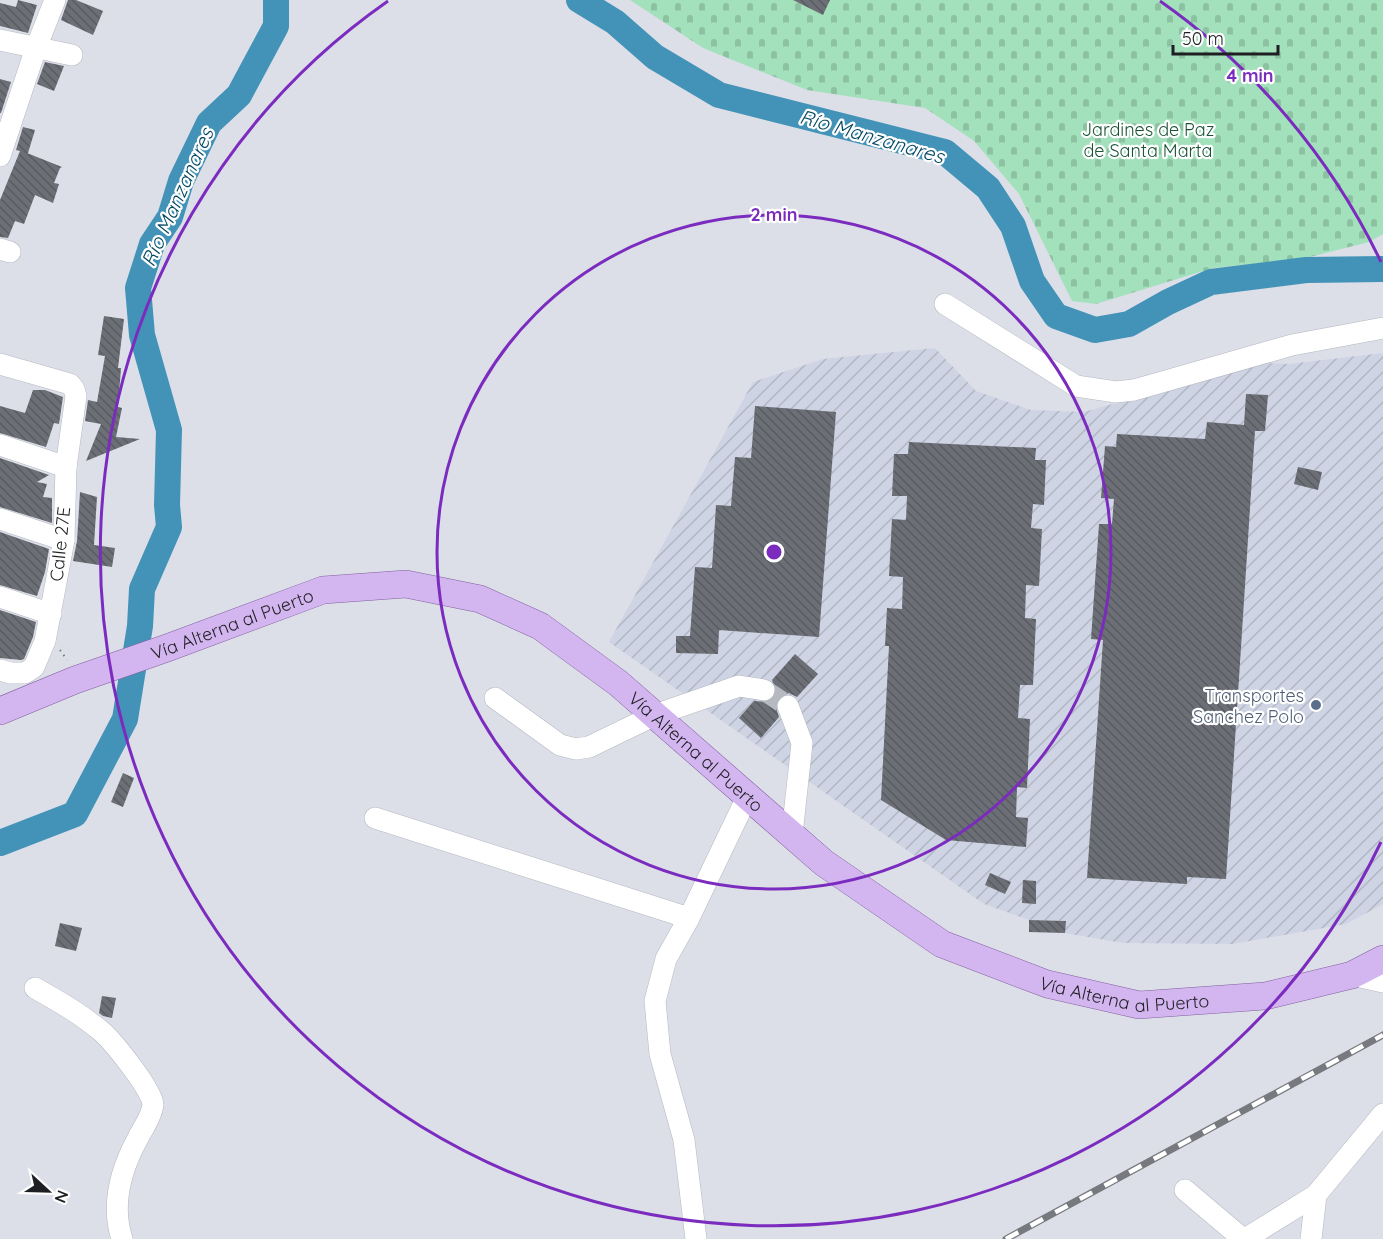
<svg xmlns="http://www.w3.org/2000/svg" width="1383" height="1239" font-family="Quicksand,sans-serif">
<defs>
<pattern id="industrial-furrows" width="10" height="10" patternUnits="userSpaceOnUse" patternTransform="scale(1.5)"><rect width="10" height="10" fill="#cfd4e4"/><path d="M-1 1l2-2M0 10L10 0M9 11l2-2" fill="none" stroke="#b1b6c3"/></pattern>
<pattern id="cemetery-stones" width="16" height="16" patternUnits="userSpaceOnUse" patternTransform="scale(1.5)"><rect width="16" height="16" fill="#a3e1bc"/><path d="M2 7V4a2 2 0 0 1 4 0v3zM10 15v-3a2 2 0 0 1 4 0v3z" fill="#8cc1a1"/></pattern>
<pattern id="building-back-hatch" width="6" height="6" patternUnits="userSpaceOnUse" patternTransform="scale(1.5)"><rect width="6" height="6" fill="#6c6f76"/><path d="M-1 5l2 2M0 0l6 6M5-1l2 2" fill="none" stroke="#585b60"/></pattern>
</defs>
<rect width="100%" height="100%" fill="#dcdfe8"/>
<path fill="url(#industrial-furrows)" d="M935,348L976,391L1031,410L1084,412L1259,363L1289,364L1383,353V904L1346,924L1233,944L1123,943L1065,933V921L1029,920L984,904L609,642L753,382L823,359Z"/>
<path fill="url(#cemetery-stones)" d="M630,0H1383V234L1369,242L1302,259L1213,268L1096,304L1072,301L1019,194L974,141L925,108L807,90L703,48Z"/>
<g fill="none" stroke-linecap="round" stroke-linejoin="round">
<g stroke="#4392b8" stroke-width="26">
<path d="M579,0L615,22L655,57L719,95L945,152L988,188L1013,226L1032,281L1056,316L1095,330L1129,324L1168,302L1211,282L1306,270L1383,269"/>
<path d="M0,843L75,814L125,719L140,626L142,589L169,527L167,505L169,430L142,335L138,288L152,244L170,217L181,181L209,123L239,95L276,26V0"/>
</g>
</g>
<g fill="url(#building-back-hatch)">
<path d="M18,0L37,5L28,33L0,26V3L16,7Z"/>
<path d="M76,0L103,11L93,35L61,20L68,0Z"/>
<path d="M793,0H830L823,15Z"/>
<path d="M45,62L64,66L54,91L37,84Z"/>
<path d="M0,79L11,82L1,113H0Z"/>
<path d="M23,127L35,130L28,153H27L62,167L60,168L54,183L59,184L53,203L35,195L24,224L15,221L8,238L0,237V200L20,151L16,150Z"/>
<path d="M104,316L124,319L118,368H121L118,407L122,408L116,437L140,439L86,461L101,424L85,421L88,400L97,402L105,356L98,355Z"/>
<path d="M33,390H45L63,397L59,424L54,423L46,447L0,433V406L25,413Z"/>
<path d="M1246,394L1268,395L1265,431H1255L1226,879L1187,877V884L1087,878L1103,640L1091,639L1099,524H1112L1114,499L1101,498L1105,446L1116,447L1117,434L1205,439L1207,422L1244,425Z"/>
<path d="M755,406L836,412L819,637L719,630L718,654L676,653V636H690L695,567L712,568L716,505L731,506L735,457L751,458Z"/>
<path d="M909,442L1036,448L1035,460H1046L1044,505L1033,504L1031,528L1042,529L1039,586L1026,585L1025,618L1036,619L1033,685H1020L1018,718L1030,719L1027,788L1017,787L1016,817L1028,818L1026,847L946,840L881,800L889,646H885L887,608L902,609L903,577L889,576L892,519L906,520L907,496H892L894,454H908Z"/>
<path d="M0,458L49,475L37,482L47,484L43,497L52,498V523L0,507Z"/>
<path d="M1298,467L1322,472L1318,490L1294,484Z"/>
<path d="M80,492L97,497L94,545L115,548L112,567L73,561L77,541Z"/>
<path d="M0,532L49,549L45,572L37,596L0,585Z"/>
<path d="M0,610L36,622L33,637L24,659L21,660L0,658Z"/>
<path d="M795,654L818,674L797,697L789,693L779,698L775,705L779,717L761,738L739,718L754,701L768,702L773,698L777,691L772,680Z"/>
<path d="M123,773L134,778L123,807L111,802Z"/>
<path d="M990,873L1011,882L1005,894L985,885Z"/>
<path d="M1023,880L1036,881V904L1022,903Z"/>
<path d="M1029,920L1066,921L1065,933L1029,932Z"/>
<path d="M60,923L82,928L76,951L55,946Z"/>
<path d="M102,996L116,998L112,1018L103,1016L99,1013Z"/>
</g>
<g fill="none" stroke-linecap="round" stroke-linejoin="round">
<path stroke="#b6b9c0" stroke-width="21" stroke-dasharray="21 10" stroke-linecap="butt" d="M764,690L788,706"/>
<defs>
<g id="minor">
<path d="M0,40L72,55"/>
<path d="M0,156L36,48L55,0"/>
<path d="M0,249L10,252"/>
<path d="M945,304L1076,386L1116,392L1134,390L1292,345L1383,328"/>
<path d="M0,364L70,384L74,389L76,396L66,467L64,540L45,641L34,667L25,673H11L0,670"/>
<path d="M0,445L66,467"/>
<path d="M0,519L64,540"/>
<path d="M0,597L51,614"/>
<path d="M495,698L560,745L576,749L589,747L655,715L739,686L764,690"/>
<path d="M788,706L802,743L792,834"/>
<path d="M375,818L689,918"/>
<path d="M1352,975L1383,982"/>
<path d="M35,988C58,1001 81,1014 101,1031C112,1040 154,1092 153,1105C151,1118 144,1126 138,1138C121,1169 111,1205 122,1239"/>
<path d="M1185,1190L1243,1239"/>
<path d="M696,1239L684,1140L660,1054L655,1001L666,959L689,918L748,795"/>
<path d="M1245,1239L1316,1195L1383,1114"/>
<path d="M1311,1239L1316,1195"/>
</g>
<g id="major">
<path id="s1" d="M0,711L75,680L167,648L323,590L406,584L480,599L540,626L618,683L824,863L942,944L1047,984L1139,1005L1265,996L1352,975L1383,959"/>
</g>
</defs>
<use href="#minor" stroke="#b5b8c0" stroke-width="22"/>
<use href="#major" stroke="#8060a0" stroke-width="28"/>
<path stroke="#787a80" stroke-width="2" stroke-dasharray="1.5 4.5" stroke-linecap="butt" d="M60,650L67,660"/>
<use href="#minor" stroke="#fff" stroke-width="21"/>
<use href="#major" stroke="#d3b5ef" stroke-width="27"/>
<defs>
<path id="rail" d="M1006,1239L1383,1035"/>
</defs>
<use href="#rail" stroke="#77797e" stroke-width="7"/>
<use href="#rail" stroke="#fff" stroke-width="4.5" stroke-dasharray="14" stroke-linecap="butt"/>
</g>
<g fill="none" stroke="#7b2cbf" stroke-width="3">
<circle cx="774" cy="552" r="337"/>
<path d="M1381 842A673 673 0 1 1 388 1M1160 1A673 673 0 0 1 1381 262"/>
</g>
<circle fill="#5c6f8a" stroke="#fff" stroke-width="2" cx="1316" cy="705" r="6"/>
<g text-anchor="middle" dominant-baseline="central" stroke-width="4.5" stroke-linejoin="round" paint-order="stroke">
<g font-size="18" fill="#1b5337" stroke="#fff">
<text x="1148" y="129">Jardines de Paz<tspan x="1148" dy="21">de Santa Marta</tspan></text>
</g>
<g font-size="18" fill="#1e1f22" stroke="#fff">
<text transform="translate(60 544) rotate(-84)">Calle 27E</text>
<text stroke="none"><textPath href="#s1" startOffset="248">Vía Alterna al Puerto</textPath></text>
<text stroke="none"><textPath href="#s1" startOffset="770">Vía Alterna al Puerto</textPath></text>
<text stroke="none"><textPath href="#s1" startOffset="1274">Vía Alterna al Puerto</textPath></text>
</g>
<g font-size="18" fill="#4e5e75" stroke="#fff" text-anchor="end">
<text x="1304" y="695">Transportes<tspan x="1304" dy="21">Sanchez Polo</tspan></text>
</g>
<g font-size="20" font-style="italic" fill="#044963" stroke="#fff">
<text transform="translate(872 136) rotate(16)">Río Manzanares</text>
<text transform="translate(177 197) rotate(-66)">Río Manzanares</text>
</g>
</g>
<circle cx="774" cy="552" r="9" fill="#7b2cbf" stroke="#fff" stroke-width="3"/>
<g font-size="18" text-anchor="middle" font-weight="bold" fill="#7b2cbf" stroke="#fff" stroke-width="4.5" stroke-linejoin="round" paint-order="stroke">
<text x="1250" y="82">4 min</text>
<text x="774" y="221">2 min</text>
</g>
<g transform="translate(48 1191) rotate(112)" stroke="#ffffff" stroke-width="4.5" paint-order="stroke">
<path d="M0-4.5L10 22L0 15L-10 22Z" fill="#1e1f22"/>
<text y="-9" font-size="16" font-weight="bold" text-anchor="middle" fill="#1e1f22">N</text>
</g>
<path d="M1173 45v9h105v-9" fill="none" stroke="#1e1f22" stroke-width="3"/>
<text x="1182" y="45" font-size="18" fill="#1e1f22" stroke="#ffffff" stroke-width="4.5" paint-order="stroke">50 m</text>
</svg>
